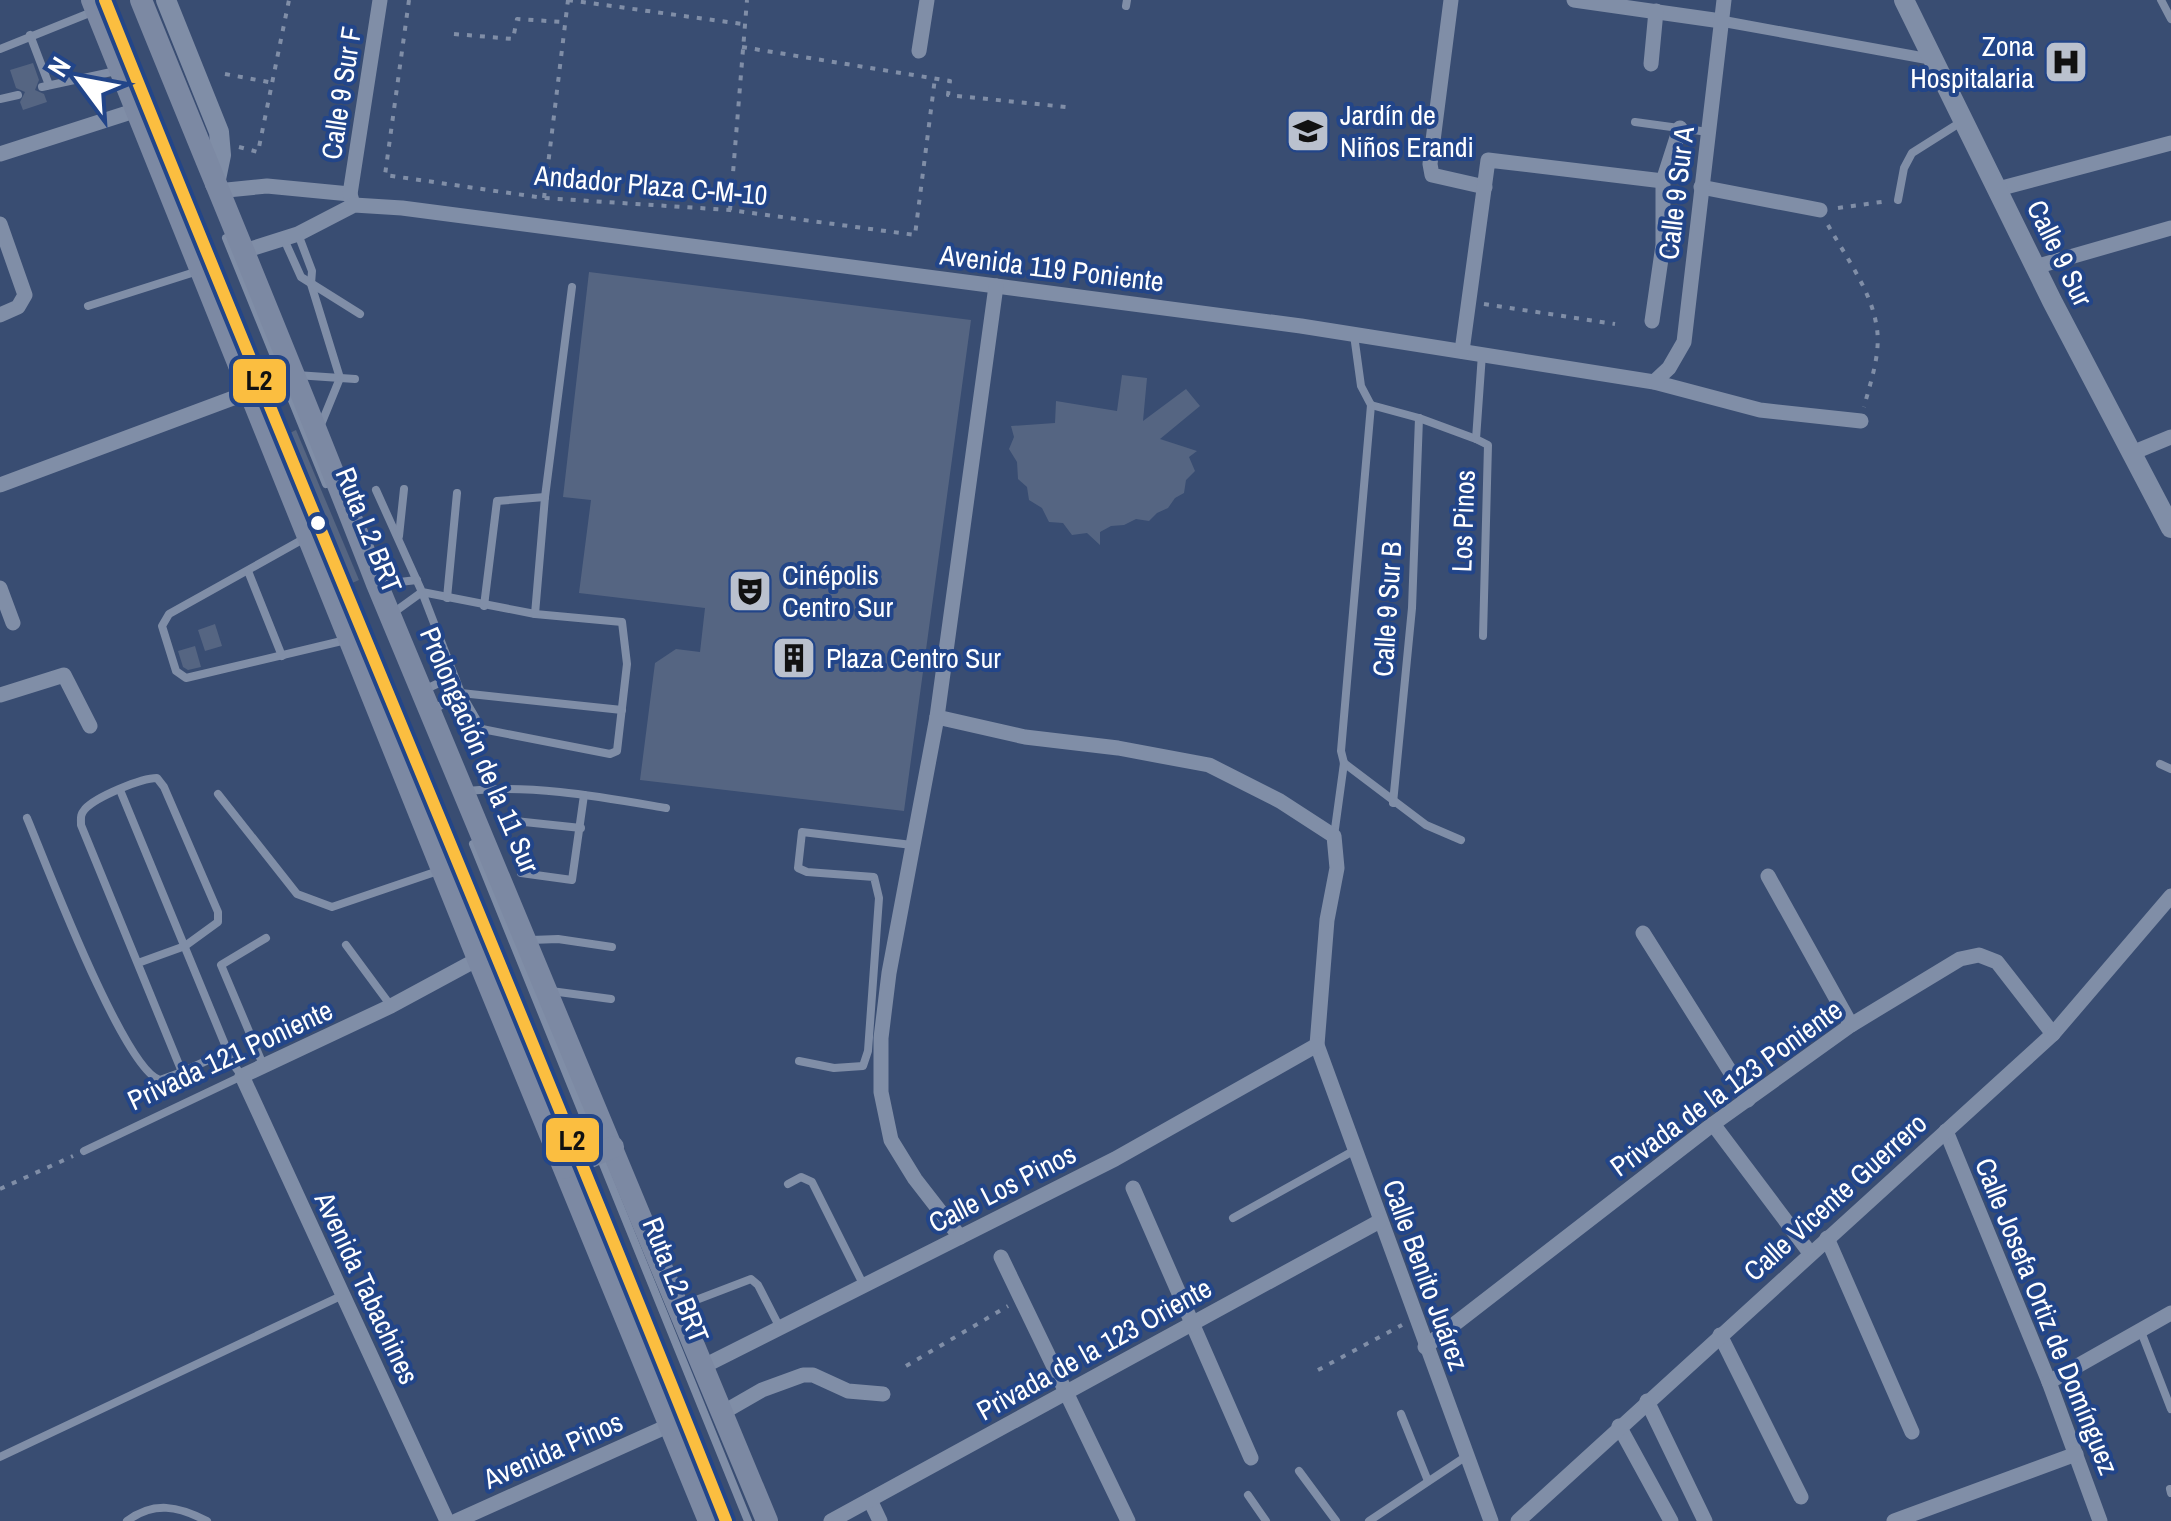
<svg xmlns="http://www.w3.org/2000/svg" width="2171" height="1521" font-family="'Archivo Narrow',sans-serif">
<rect width="100%" height="100%" fill="#394d72"/>
<g fill="#556582">
<path d="M33,63L39,80L35,90L44,94L47,102L23,110L20,102L25,92L16,88L10,70Z"/>
<path d="M589,272L971,320L904,811L640,780L655,663L676,649L700,652L705,608L579,593L591,500L563,497Z"/>
<path d="M1122,375L1147,378L1143,421L1186,389L1200,406L1160,439L1197,451L1189,457L1195,471L1186,480L1184,493L1175,498L1168,508L1157,513L1149,521L1136,519L1124,525L1111,526L1100,532V545L1087,533L1072,535L1063,523L1049,522L1042,508L1029,500L1027,487L1018,479L1017,462L1009,449L1014,437L1011,426L1055,423L1056,401L1117,411Z"/>
<path d="M296,430L359,580L350,584L288,434Z"/>
<path d="M215,624L222,646L205,651L198,630Z"/>
<path d="M195,646L201,667L188,670L183,667L178,651Z"/>
</g>
<g fill="none" stroke-linecap="round" stroke-linejoin="round">
<g stroke="#808ea7" stroke-width="4" stroke-dasharray="5 8" stroke-linecap="butt">
<path d="M409,0L385,175L544,198L730,210L915,235L935,78"/>
<path d="M568,0L742,24"/>
<path d="M454,34L513,39L517,19L563,22"/>
<path d="M742,47L950,81L948,95L1066,107"/>
<path d="M225,74L274,83"/>
<path d="M239,147L258,152L289,0"/>
<path d="M544,198L568,0"/>
<path d="M1838,208L1888,201"/>
<path d="M730,210L747,0"/>
<path d="M1828,225C1844,254 1870,289 1876,323C1882,351 1871,380 1864,407"/>
<path d="M1484,304L1615,324"/>
<path d="M0,1189L73,1156"/>
<path d="M906,1366L1008,1306"/>
<path d="M1318,1370L1402,1325"/>
</g>
<g stroke="#808ea7" stroke-width="8">
<path d="M105,0L227,305"/>
<path d="M2161,0L2171,19"/>
<path d="M1126,6L1127,0"/>
<path d="M30,35L49,85"/>
<path d="M0,49L92,12"/>
<path d="M42,87L116,71"/>
<path d="M0,99L18,95"/>
<path d="M1635,122L1708,132"/>
<path d="M1898,200L1904,168L1912,153L1961,122"/>
<path d="M298,234L312,271L311,284L340,378L320,427"/>
<path d="M283,237L301,277L360,314"/>
<path d="M226,238L326,484"/>
<path d="M88,306L198,271"/>
<path d="M1354,335L1361,386L1371,405L1419,418L1476,439"/>
<path d="M1482,354L1476,439L1488,445L1483,636"/>
<path d="M296,375L355,379"/>
<path d="M262,392L583,1160L726,1521"/>
<path d="M376,490L422,592L535,614L622,622L627,664L617,751L610,754L482,729L461,693L422,592L393,613"/>
<path d="M399,536L404,489"/>
<path d="M307,537L169,614L162,626L176,671L186,678L346,640"/>
<path d="M248,571L282,656"/>
<path d="M382,584L417,580"/>
<path d="M447,598L457,493"/>
<path d="M484,606L497,501L545,497"/>
<path d="M535,614L545,497L572,287"/>
<path d="M426,689L454,676"/>
<path d="M433,710L461,693L622,710"/>
<path d="M1344,763L1426,825L1461,840"/>
<path d="M2160,764L2171,769"/>
<path d="M467,791C532,784 601,797 666,808"/>
<path d="M218,794L297,894L332,907L438,871"/>
<path d="M1393,803L1412,608L1419,418"/>
<path d="M27,818C45,861 124,1070 160,1080L182,1072"/>
<path d="M515,821L581,828"/>
<path d="M1334,836L1344,763L1341,751L1371,405"/>
<path d="M473,844L748,1521"/>
<path d="M521,873L572,880L584,795"/>
<path d="M531,940L558,939L612,947"/>
<path d="M346,945L391,1006"/>
<path d="M138,963L185,946L218,922V912L164,787L157,778C141,778 96,797 85,809C80,815 81,817 81,825L182,1072L228,1051"/>
<path d="M551,991L611,999"/>
<path d="M799,1061L834,1068L863,1066L868,1051L879,898L874,877L807,872L798,868L802,832L912,845"/>
<path d="M264,1067L221,965L266,938"/>
<path d="M84,1151L242,1076L233,1064L120,790"/>
<path d="M788,1184L801,1177L812,1182L864,1286"/>
<path d="M1233,1218L1355,1150"/>
<path d="M683,1305L751,1279L758,1285L780,1328"/>
<path d="M2140,1329L2171,1409"/>
<path d="M1401,1414L1428,1481"/>
<path d="M0,1457L343,1295"/>
<path d="M1299,1471L1336,1521"/>
<path d="M2170,1489L2171,1493"/>
<path d="M1248,1495L1266,1521"/>
<path d="M127,1521C154,1501 178,1506 207,1521"/>
<path d="M1369,1521L1465,1457"/>
</g>
<path stroke="#808ea7" stroke-width="11" d="M1721,21L1935,60"/>
<g stroke="#808ea7" stroke-width="15">
<path d="M1451,0L1430,164L1432,175L1485,187"/>
<path d="M1574,0L1721,21"/>
<path d="M919,51L927,0"/>
<path d="M1651,64L1656,11"/>
<path d="M0,154L137,110"/>
<path d="M1701,187L1820,210"/>
<path d="M1998,189L2171,143"/>
<path d="M217,191L267,186L350,194L352,201"/>
<path d="M350,194L380,0"/>
<path d="M0,224L25,295L18,307L0,315"/>
<path d="M241,252L298,234L354,205L402,208L1301,326L1654,382L1760,410L1861,421"/>
<path d="M2035,267L2171,228"/>
<path d="M1652,321L1663,245V181L1680,128"/>
<path d="M1462,351L1488,160L1663,181"/>
<path d="M1654,382L1669,368L1684,342L1724,0"/>
<path d="M2132,453L2171,437"/>
<path d="M0,485L252,391"/>
<path d="M0,588L13,623"/>
<path d="M0,695L64,675L90,726"/>
<path d="M937,717L1025,737L1118,748L1209,765L1280,801L1334,836L1337,868L1327,920L1317,1045L1491,1521"/>
<path d="M1768,876L1851,1025"/>
<path d="M1643,933L1748,1100"/>
<path d="M1713,1124L1810,1253"/>
<path d="M1946,1131L2049,1382L2100,1521"/>
<path d="M1133,1188L1251,1458"/>
<path d="M960,1237L915,1179L891,1140L881,1092V1038L889,973L937,717L996,286"/>
<path d="M1827,1238L1912,1432"/>
<path d="M1001,1257L1128,1521"/>
<path d="M1720,1335L1801,1497"/>
<path d="M1425,1347L1713,1124L1851,1025L1960,959L1979,955L1997,962L2053,1034"/>
<path d="M704,1366L1115,1159L1317,1045"/>
<path d="M2049,1382L2171,1313"/>
<path d="M1647,1401L1705,1521"/>
<path d="M722,1413L762,1390L803,1375H813L848,1391L883,1394"/>
<path d="M1619,1426L1671,1521"/>
<path d="M870,1500L880,1521"/>
<path d="M447,1521L242,1076L391,1006L478,959"/>
<path d="M456,1521L670,1425"/>
<path d="M831,1521L1380,1221"/>
<path d="M1518,1521L2053,1034L2171,896"/>
<path d="M1894,1521L2076,1454"/>
</g>
<g stroke="#808ea7" stroke-width="20">
<path d="M166,0L219,132L221,155L215,184"/>
<path d="M1904,0L2052,301L2171,528"/>
</g>
<g stroke="#7c89a3" stroke-width="22">
<path d="M92,0L478,959L709,1521"/>
<path d="M141,0C220,195 301,388 377,584L767,1521"/>
<path d="M565,1168L613,1147"/>
</g>
<defs>
<path id="bus-1" d="M105,0C308,509 524,1012 726,1521"/>
</defs>
<use href="#bus-1" stroke="#224589" stroke-width="20"/>
<use href="#bus-1" stroke="#fbbe40" stroke-width="12"/>
</g>
<defs>
<symbol id="hospital-square" viewBox="-11 -11 22 22"><rect x="-9" y="-9" width="18" height="18" rx="4" fill="#bac1ce" stroke="#224589"/><path d="M-5-5h3v3.5h4V-5h3V5h-3V1.5h-4V5h-3Z" fill="#111"/></symbol>
<symbol id="school-square" viewBox="-11 -11 22 22"><rect x="-9" y="-9" width="18" height="18" rx="4" fill="#bac1ce" stroke="#224589"/><path d="M0-5L7-2L0 1L-7-2ZM-4 1L0 2.5L4 1V4Q0 6-4 4Z" fill="#111"/></symbol>
<symbol id="theatre-square" viewBox="-11 -11 22 22"><rect x="-9" y="-9" width="18" height="18" rx="4" fill="#bac1ce" stroke="#224589"/><path d="M-5-5.5Q0-4 5-5.5V0Q5 5 0 6Q-5 5-5 0ZM-3.3-2.5H-1v1.5H-3.3ZM1-2.5H3.3v1.5H1ZM-2.8 1Q0 5.5 2.8 1Z" fill="#111"/></symbol>
<symbol id="building-square" viewBox="-11 -11 22 22"><rect x="-9" y="-9" width="18" height="18" rx="4" fill="#bac1ce" stroke="#224589"/><path d="M-4-6H4V6H1V3H-1V6H-4ZM-2.5-4.3h1.7v1.8h-1.7ZM.8-4.3h1.7v1.8H.8ZM-2.5-1h1.7V.8h-1.7ZM.8-1h1.7V.8H.8Z" fill="#111"/></symbol>
</defs>
<g fill-rule="evenodd">
<use href="#hospital-square" x="2041" y="37" width="50" height="50"/>
<use href="#school-square" x="1283" y="106" width="50" height="50"/>
<use href="#theatre-square" x="725" y="566" width="50" height="50"/>
<use href="#building-square" x="769" y="633" width="50" height="50"/>
</g>
<circle fill="#fff" stroke="#224589" stroke-width="4" cx="318" cy="523" r="9"/>
<g text-anchor="middle" dominant-baseline="central" stroke-width="8" stroke-linejoin="round" paint-order="stroke">
<g font-size="28" fill="#fff" stroke="#224589" text-anchor="start">
<text x="2034" y="46" text-anchor="end">Zona<tspan x="2034" dy="32">Hospitalaria</tspan></text>
<text x="1340" y="115">Jardín de<tspan x="1340" dy="32">Niños Erandi</tspan></text>
<text x="782" y="575">Cinépolis<tspan x="782" dy="32">Centro Sur</tspan></text>
<text x="826" y="658">Plaza Centro Sur</text>
</g>
<g font-size="28" fill="#fff" stroke="#224589">
<text transform="translate(341 93) rotate(-81)">Calle 9 Sur F</text>
<text transform="translate(651 185) rotate(5)">Andador Plaza C-M-10</text>
<text transform="translate(1676 193) rotate(-83)">Calle 9 Sur A</text>
<text transform="translate(2060 253) rotate(64)">Calle 9 Sur</text>
<text transform="translate(1052 268) rotate(7)">Avenida 119 Poniente</text>
<text transform="translate(1463 521) rotate(-88)">Los Pinos</text>
<text transform="translate(369 530) rotate(68)">Ruta L2 BRT</text>
<text transform="translate(1387 609) rotate(-86)">Calle 9 Sur B</text>
<text transform="translate(480 750) rotate(67)">Prolongación de la 11 Sur</text>
<text transform="translate(230 1055) rotate(-25)">Privada 121 Poniente</text>
<text transform="translate(1726 1088) rotate(-36)">Privada de la 123 Poniente</text>
<text transform="translate(1002 1188) rotate(-27)">Calle Los Pinos</text>
<text transform="translate(1835 1197) rotate(-42)">Calle Vicente Guerrero</text>
<text transform="translate(1426 1275) rotate(70)">Calle Benito Juárez</text>
<text transform="translate(676 1280) rotate(68)">Ruta L2 BRT</text>
<text transform="translate(367 1288) rotate(65)">Avenida Tabachines</text>
<text transform="translate(2047 1316) rotate(68)">Calle Josefa Ortiz de Domínguez</text>
<text transform="translate(1094 1349) rotate(-29)">Privada de la 123 Oriente</text>
<text transform="translate(553 1450) rotate(-24)">Avenida Pinos</text>
</g>
</g>
<g stroke="#224589" stroke-width="4">
<rect x="231" y="357" width="57" height="48" rx="10" fill="#fbbe40"/>
<rect x="544" y="1116" width="57" height="48" rx="10" fill="#fbbe40"/>
</g>
<g font-size="28" text-anchor="middle" font-weight="bold" fill="#111">
<text x="259" y="390">L2</text>
<text x="572" y="1150">L2</text>
</g>
<g transform="translate(80 80) rotate(302)" stroke="#224589" stroke-width="8" paint-order="stroke">
<path d="M0-8L18 38L0 25L-18 38Z" fill="#ffffff"/>
<text y="-15" font-size="28" font-weight="bold" text-anchor="middle" fill="#ffffff">N</text>
</g>
</svg>
